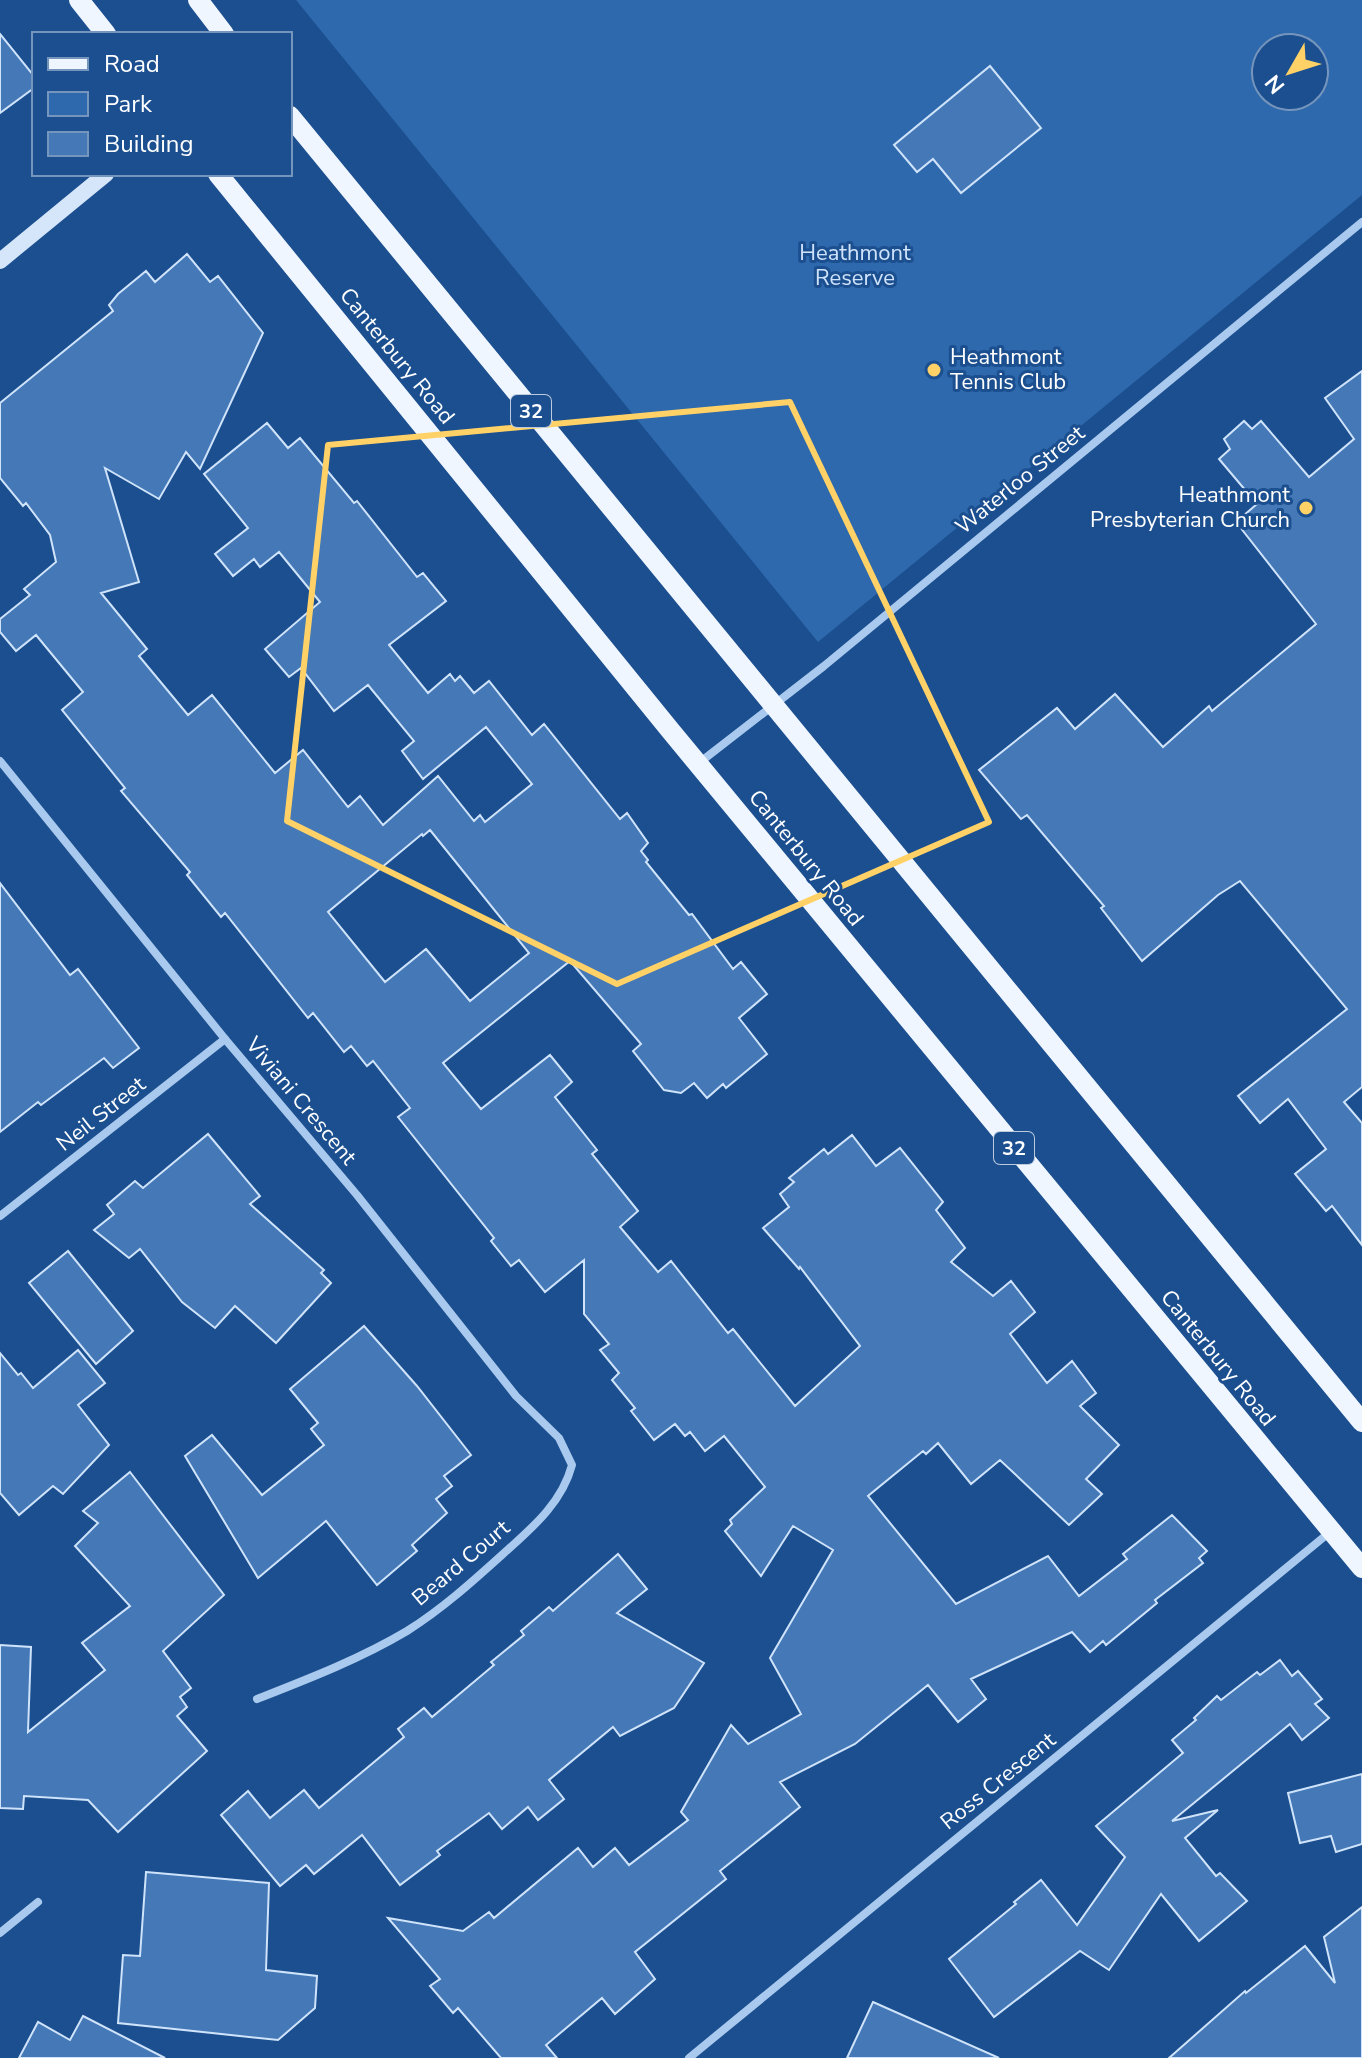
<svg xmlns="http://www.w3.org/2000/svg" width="1362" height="2058" font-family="'Nunito Sans',sans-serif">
<rect width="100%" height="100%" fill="#1b4f8f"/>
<path fill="#2e69ad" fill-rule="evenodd" d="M296,0H1362V195L818,642ZM1266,48H1314V96H1266Z"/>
<g fill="#4478b7" stroke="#cfe3fa" stroke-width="2" fill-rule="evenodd">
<path d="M0,34L34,76V88L0,113Z"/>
<path d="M990,66L1041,128L961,193L933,159L917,172L894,145Z"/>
<path d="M187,254L210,282L218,276L263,333L200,469L186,452L159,499L105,468L139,582L101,593L147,649L139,656L188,715L212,695L275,773L303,750L348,807L360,796L383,825L438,776L474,821L480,815L485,822L532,784L486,727L423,779L402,751L414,741L368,685L334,711L301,668L289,677L265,649L320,602L279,552L260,567L254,559L233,576L215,554L248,528L204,474L267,423L288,448L300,438L354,503L357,501L417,577L423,573L446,601L389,645L428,693L450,674L455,681L460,676L474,693L489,681L532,735L544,724L620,819L627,813L648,843L641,851L648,860L646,862L689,915L692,914L733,969L741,962L767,994L739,1018L767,1054L726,1088L723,1084L707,1098L694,1083L681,1093L664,1090L633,1051L641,1044L570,961L443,1063L481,1109L550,1055L572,1082L555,1097L597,1150L592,1154L638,1211L620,1227L658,1272L671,1261L728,1333L733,1329L795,1406L860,1346L800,1267L799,1269L763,1228L789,1207L780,1194L794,1182L789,1178L824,1149L828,1154L852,1135L876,1166L900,1148L943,1202L936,1210L965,1248L951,1262L993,1296L1011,1281L1035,1312L1010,1334L1047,1383L1072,1361L1096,1393L1080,1406L1119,1445L1086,1479L1102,1494L1069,1525L1000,1460L971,1484L938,1443L926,1454L923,1451L868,1496L956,1604L1048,1556L1079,1596L1127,1559L1123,1554L1172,1515L1207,1551L1199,1558L1203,1563L1155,1600L1157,1603L1106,1645L1103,1641L1090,1652L1072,1632L971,1679L986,1699L958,1722L928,1685L855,1744L780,1782L800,1807L720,1871L726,1879L635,1952L655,1979L615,2014L602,1998L546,2045L557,2058H501L458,2008L453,2013L430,1986L440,1979L388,1918L463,1931L489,1912L494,1918L578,1848L593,1867L615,1848L629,1865L688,1820L681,1812L731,1725L748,1744L801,1714L770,1658L833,1550L793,1526L761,1576L725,1531L732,1524L730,1520L765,1487L724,1436L705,1451L690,1432L685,1436L675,1424L654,1440L631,1411L635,1408L612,1380L619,1373L600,1350L609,1344L584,1314V1260L545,1292L519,1260L511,1266L491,1241L494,1238L398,1117L410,1108L373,1061L367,1066L351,1046L344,1052L313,1013L308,1018L225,913L221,917L187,875L190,872L121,791L125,788L62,710L83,692L36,635L16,651L0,632V619L30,595L24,589L56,562L50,535L26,503L23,506L0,478V403L113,311L109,305L118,294L146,271L155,282ZM430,830L529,953L470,1001L426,949L385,982L328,912L422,834L423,836Z"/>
<path d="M1362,371V1087L1344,1102L1362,1123V1245L1332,1206L1326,1211L1295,1174L1326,1149L1288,1099L1260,1123L1238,1096L1347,1009L1240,881L1218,895L1142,961L1101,908L1104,906L1027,815L1021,819L979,770L1057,708L1075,729L1115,694L1163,747L1209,706L1212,711L1316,624L1236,522L1257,504L1219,459L1230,449L1224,439L1244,421L1252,429L1261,421L1309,477L1354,439L1325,398Z"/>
<path d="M0,883L70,975L78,969L139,1048L113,1068L104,1058L41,1105L38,1102L0,1132Z"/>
<path d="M208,1134L260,1196L250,1204L324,1270L321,1273L331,1283L276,1343L235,1306L215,1328L182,1302L140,1249L129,1258L94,1230L114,1214L107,1205L135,1181L143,1188Z"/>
<path d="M68,1251L133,1331L96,1364L29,1283Z"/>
<path d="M364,1326L417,1386L471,1455L444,1476L452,1486L436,1499L447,1513L412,1545L417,1551L377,1585L326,1521L258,1578L185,1456L212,1435L262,1495L324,1445L311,1429L318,1423L290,1389Z"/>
<path d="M78,1350L105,1383L78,1405L109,1445L63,1494L53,1486L19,1515L0,1493V1353L18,1375L21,1373L33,1388Z"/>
<path d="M130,1472L224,1595L163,1651L191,1688L180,1697L187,1707L177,1716L207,1751L118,1832L88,1800L24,1796L23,1809L0,1808V1645L31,1647L28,1732L105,1670L82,1643L130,1606L75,1546L98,1523L83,1511Z"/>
<path d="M618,1554L647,1589L617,1613L704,1663L674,1708L620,1736L613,1727L549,1780L564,1799L538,1820L528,1807L502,1829L489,1813L437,1851L440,1855L400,1885L362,1835L314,1874L306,1865L280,1886L221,1815L248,1791L270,1818L304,1790L319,1808L404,1737L398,1729L424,1708L432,1717L494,1665L491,1662L524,1635L521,1631L549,1607L553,1611Z"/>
<path d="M1280,1660L1292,1676L1298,1671L1322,1699L1315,1704L1329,1718L1302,1740L1290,1724L1172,1821L1218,1810L1185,1838L1216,1876L1220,1873L1247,1901L1199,1941L1161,1894L1109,1970L1080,1951L994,2017L949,1959L1016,1904L1014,1902L1041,1880L1077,1925L1125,1857L1096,1826L1183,1753L1172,1740L1196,1720L1194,1718L1217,1696L1221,1700L1257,1672L1260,1675Z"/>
<path d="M1362,1774V1844L1336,1852L1331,1836L1300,1843L1288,1793Z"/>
<path d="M146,1872L269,1883L266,1970L317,1976L315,2008L278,2040L118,2023L123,1955L140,1956Z"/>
<path d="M1362,1907V2058H1169L1245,1991L1246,1993L1305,1946L1335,1983L1324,1937Z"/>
<path d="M873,2002L999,2058H847Z"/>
<path d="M83,2016L165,2058H19L38,2022L70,2040Z"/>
</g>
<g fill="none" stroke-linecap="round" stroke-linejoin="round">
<g stroke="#a9c9ee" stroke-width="8">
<path d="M0,761L225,1039L357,1195L516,1396L559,1438L572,1465C562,1503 532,1528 503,1554C472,1582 442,1609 407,1631C360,1659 308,1679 257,1699"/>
<path d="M699,763L824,666L1362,222"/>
<path d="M0,1216L225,1039"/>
<path d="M0,1933L38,1902"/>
<path d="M689,2058L1330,1532"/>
</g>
<path stroke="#d6e6fa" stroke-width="16" d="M0,261L106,174"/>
<g stroke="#f0f6ff" stroke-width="20">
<path d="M79,0L106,34"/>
<path d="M198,0L224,34"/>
<path d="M290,116L1362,1422"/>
<path d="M218,174L670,730L1362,1568"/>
</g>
</g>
<path fill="none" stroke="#ffd166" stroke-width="6" stroke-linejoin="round" d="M790,402L989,822L617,984L287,821L328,445Z"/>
<g fill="#ffd166" stroke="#1b4f8f" stroke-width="3">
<circle cx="934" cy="370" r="8"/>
<circle cx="1306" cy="508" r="8"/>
</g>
<g text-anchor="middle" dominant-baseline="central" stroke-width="6" stroke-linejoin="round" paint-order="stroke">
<g fill="#1b4f8f" stroke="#bbcadd" stroke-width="2">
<rect x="511" y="395" width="40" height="32" rx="6"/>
<rect x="994" y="1132" width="40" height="32" rx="6"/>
</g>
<g font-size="20" font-weight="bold" fill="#fff">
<text x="531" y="411">32</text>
<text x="1014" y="1148">32</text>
</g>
<g font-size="22" fill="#cfe3fa" stroke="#1b4f8f">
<text x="855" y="253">Heathmont<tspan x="855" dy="25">Reserve</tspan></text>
</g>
<g font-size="22" fill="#fff" stroke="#1b4f8f">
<text transform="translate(397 356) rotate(51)">Canterbury Road</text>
<text transform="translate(1020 480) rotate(-39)">Waterloo Street</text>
<text transform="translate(806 858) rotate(51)">Canterbury Road</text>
<text transform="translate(301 1101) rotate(50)">Viviani Crescent</text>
<text transform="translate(101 1114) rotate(-38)">Neil Street</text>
<text transform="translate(1218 1358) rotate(51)">Canterbury Road</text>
<text transform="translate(461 1563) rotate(-40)">Beard Court</text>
<text transform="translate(998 1781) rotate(-39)">Ross Crescent</text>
</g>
<g font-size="22" fill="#fff" stroke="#1b4f8f" text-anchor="start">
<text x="950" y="357">Heathmont<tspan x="950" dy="25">Tennis Club</tspan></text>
<text x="1290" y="495" text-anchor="end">Heathmont<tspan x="1290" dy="25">Presbyterian Church</tspan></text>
</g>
</g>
<rect x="32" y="32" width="260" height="144" fill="#1b4f8f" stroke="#7695bc" stroke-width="2"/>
<rect x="48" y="58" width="40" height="12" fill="#f0f6ff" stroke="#7695bc" stroke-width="2"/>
<text x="104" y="72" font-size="24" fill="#ffffff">Road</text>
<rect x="48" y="92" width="40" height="24" fill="#2e69ad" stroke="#7695bc" stroke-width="2"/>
<text x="104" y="112" font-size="24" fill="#ffffff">Park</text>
<rect x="48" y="132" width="40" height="24" fill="#4478b7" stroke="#7695bc" stroke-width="2"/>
<text x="104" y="152" font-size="24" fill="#ffffff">Building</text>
<g transform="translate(1290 72) rotate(231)"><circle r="38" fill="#1b4f8f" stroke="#7695bc" stroke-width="2"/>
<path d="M0-6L14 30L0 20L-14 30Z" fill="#ffd166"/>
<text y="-12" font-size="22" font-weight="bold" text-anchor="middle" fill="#ffffff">N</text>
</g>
</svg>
